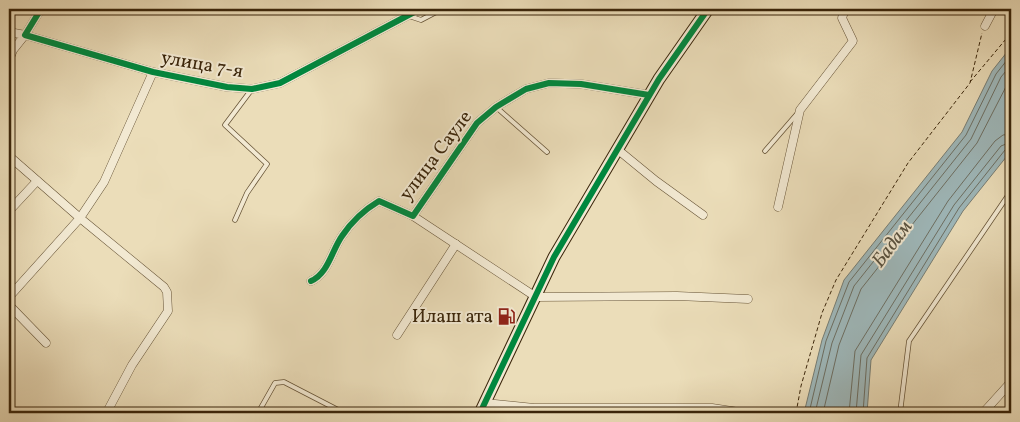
<svg xmlns="http://www.w3.org/2000/svg" width="1020" height="422" font-family="Vollkorn,serif">
<rect width="100%" height="100%" fill="#ebddb9"/>
<filter id="stains"><feTurbulence type="fractalNoise" baseFrequency=".004" numOctaves="4"/><feColorMatrix values="0 0 0 0 .2 0 0 0 0 .09 0 0 0 0 .02 0 0 0 .5 -.17"/></filter>
<radialGradient id="worn" r=".72"><stop offset=".6" stop-color="#630" stop-opacity="0"/><stop offset="1" stop-color="#630" stop-opacity=".3"/></radialGradient>
<path fill="#9eb8bb" stroke="#767d74" d="M1011,47V151L963,211L871,360L867,413H804L822,340L844,280L962,132L992,71Z"/>
<g fill="none" stroke-linecap="round" stroke-linejoin="round">
<g stroke="#6c6e62" stroke-width="1">
<path d="M809,413L826,341L849,282L966,135L996,74L1011,55"/>
<path d="M815,413L832,343L854,286L971,139L1001,77L1011,65"/>
<path d="M823,413L839,345L861,289L977,143L1011,77"/>
<path d="M849,413L855,351L948,201L995,141L1003,135L1011,134"/>
<path d="M856,413L861,355L954,205L1001,146L1011,142"/>
<path d="M863,413L867,358L959,208L1005,150L1011,148"/>
</g>
<defs>
<g id="lane">
<path d="M409,16L421,20L442,9"/>
<path d="M496,107L547,152"/>
<path d="M765,151L797,114"/>
<path d="M235,220L247,193L267,164L225,125L252,89"/>
<path d="M258,413L275,383L284,382L344,413"/>
<path d="M900,413L909,341L1011,191"/>
</g>
<g id="street">
<path d="M41,9L25,35L153,72L227,87L252,89L280,83L420,9"/>
<path d="M985,26L994,9"/>
<path d="M9,32L25,35L13,50L9,60"/>
<path d="M617,149L656,181L703,215"/>
<path d="M9,156L80,218L9,297"/>
<path d="M778,207L800,110L853,41L842,18L845,9"/>
<path d="M9,211L37,181"/>
<path d="M413,216L536,297L677,296L748,299"/>
<path d="M311,281C328,274 332,250 342,236C352,221 364,210 379,201L413,216L477,123L496,107L526,89L549,83L581,84L649,95"/>
<path d="M9,305L46,343"/>
<path d="M397,335L456,244"/>
<path d="M485,403L534,408H712L745,413"/>
<path d="M108,410L132,365L168,311L167,292L164,287L80,218L104,182L153,72"/>
<path d="M983,413L1011,382"/>
</g>
<path id="secondary" d="M480,413L554,257L659,79L708,9"/>
</defs>
<use href="#lane" stroke="#665336" stroke-width="5.5"/>
<use href="#street" stroke="#665336" stroke-width="9"/>
<use href="#secondary" stroke="#3a250a" stroke-width="13"/>
<g stroke="#3a250a" stroke-width="1" stroke-dasharray="4 2.5" stroke-linecap="butt">
<path d="M970,82L1011,33"/>
<path d="M796,413L801,386L822,313L836,280L908,163L970,83L982,33"/>
</g>
<use href="#lane" stroke="#f2e9d2" stroke-width="4"/>
<use href="#street" stroke="#f2e9d2" stroke-width="8"/>
<use href="#secondary" stroke="#f2e9d2" stroke-width="11"/>
<defs>
<g id="cycleway">
<path d="M41,9L25,35L153,72L227,87L252,89L280,83L420,9"/>
<path d="M311,281C328,274 332,250 342,236C352,221 364,210 379,201L413,216L477,123L496,107L526,89L549,83L581,84L649,95"/>
<path d="M480,413L554,257L659,79L708,9"/>
</g>
</defs>
<use href="#cycleway" stroke="#f2e9d2" stroke-width="9"/>
<use href="#cycleway" stroke="#00873e" stroke-width="6"/>
</g>
<defs>
<symbol id="fuel-bare" viewBox="-9 -9 18 18"><path d="M-5.5-6h7V0h2V4h1.3V-2.5L3-4.5l.8-.8L6-3V5H2.5V1h-1V6h-7ZM-4.2-4.7v3.2H.2V-4.7Z" fill="#8f2418" stroke="#f2e9d2" stroke-width="2.5" paint-order="stroke"/></symbol>
</defs>
<g fill-rule="evenodd">
<use href="#fuel-bare" x="494" y="304" width="25" height="25"/>
</g>
<g text-anchor="middle" dominant-baseline="central" stroke-width="4" stroke-linejoin="round" paint-order="stroke">
<g font-size="19" fill="#3a250a" stroke="#f2e9d2">
<text transform="translate(202 65) rotate(10)">улица 7-я</text>
<text transform="translate(436 156) rotate(-53)">улица Сауле</text>
</g>
<g font-size="19" fill="#3a250a" stroke="#f2e9d2" text-anchor="end">
<text x="493" y="317">Илаш ата</text>
</g>
<g font-size="20" font-style="italic" fill="#58513f" stroke="#f2e9d2">
<text transform="translate(893 244) rotate(-53)">Бадам</text>
</g>
</g>
<rect width="1020" height="422" fill="none" stroke="#ebddb9" stroke-width="30"/>
<rect x="10" y="10" width="1000" height="402" fill="none" stroke="#3a250a" stroke-width="2.5"/>
<rect x="15" y="15" width="990" height="392" fill="none" stroke="#3a250a"/>
<rect width="100%" height="100%" filter="url(#stains)"/>
<rect width="100%" height="100%" fill="url(#worn)"/>
</svg>
